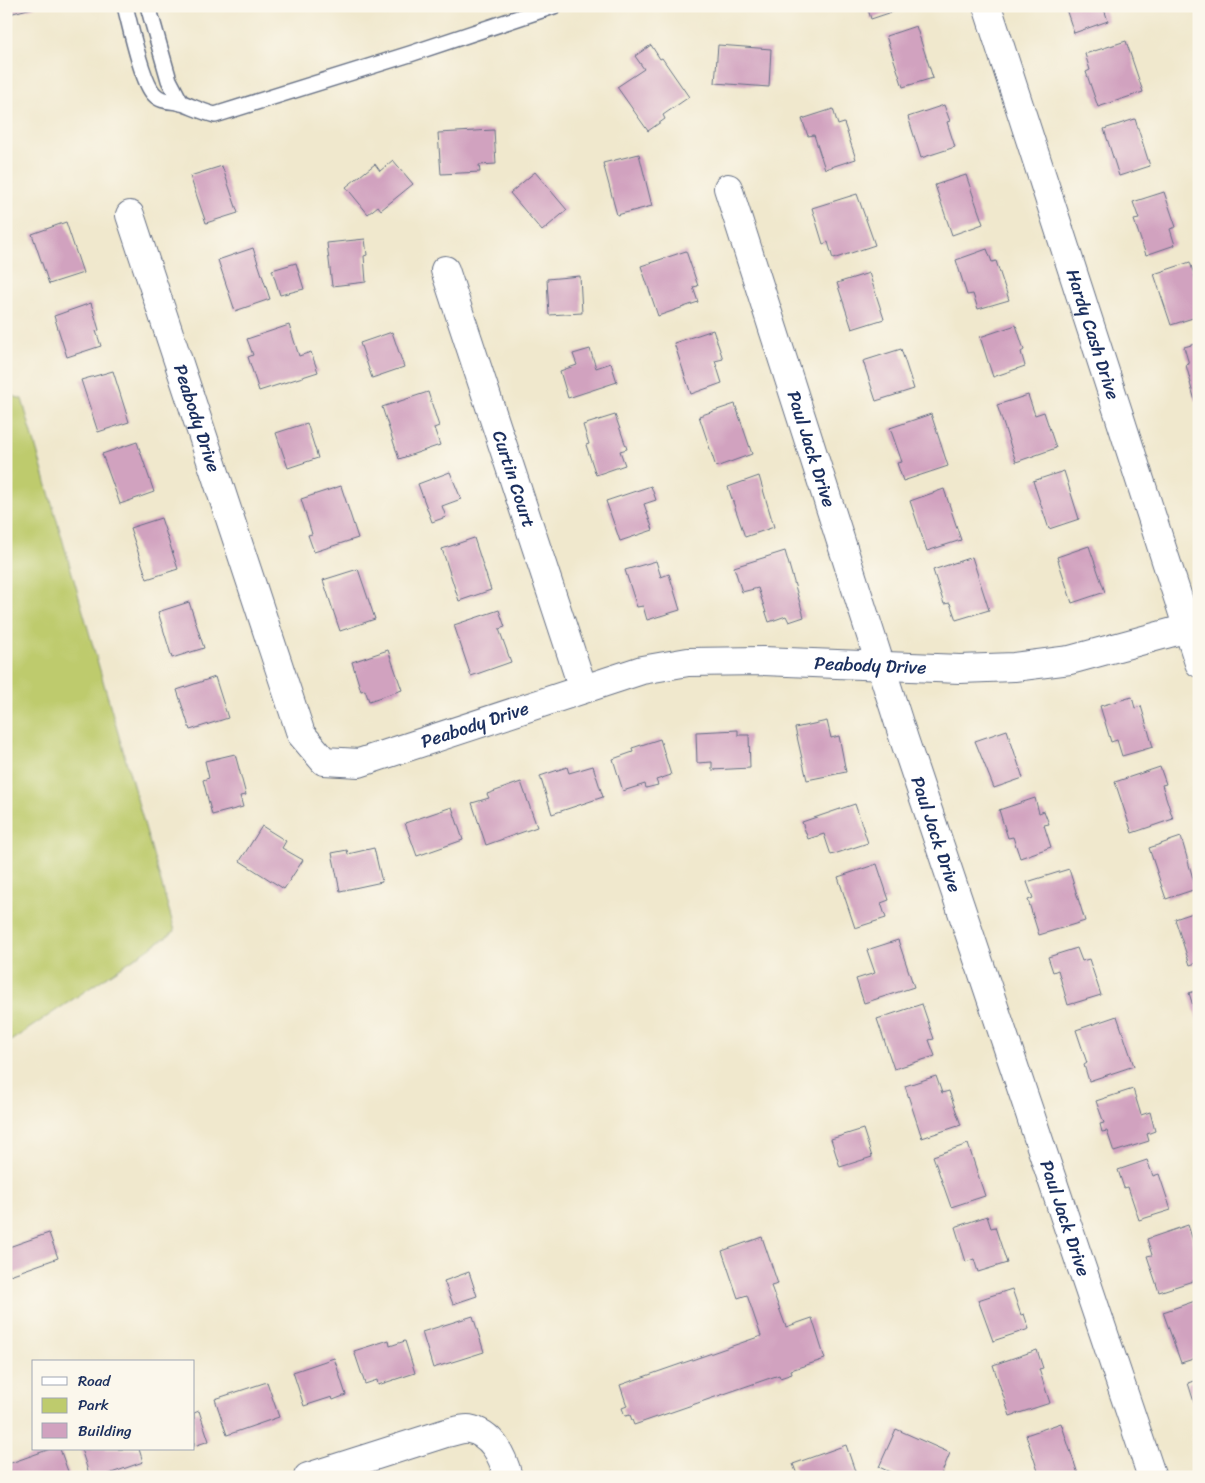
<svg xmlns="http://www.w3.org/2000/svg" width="1205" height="1483" font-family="Sriracha,sans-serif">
<rect width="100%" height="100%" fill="#fbf7ec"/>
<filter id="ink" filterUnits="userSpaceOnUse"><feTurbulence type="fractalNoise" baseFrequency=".02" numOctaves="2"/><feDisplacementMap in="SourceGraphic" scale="10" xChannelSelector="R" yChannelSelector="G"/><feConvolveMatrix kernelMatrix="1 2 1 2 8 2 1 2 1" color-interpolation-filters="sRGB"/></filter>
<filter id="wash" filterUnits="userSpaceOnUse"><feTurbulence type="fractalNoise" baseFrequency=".0096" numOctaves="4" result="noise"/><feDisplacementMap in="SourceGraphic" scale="20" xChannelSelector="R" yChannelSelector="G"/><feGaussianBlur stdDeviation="1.12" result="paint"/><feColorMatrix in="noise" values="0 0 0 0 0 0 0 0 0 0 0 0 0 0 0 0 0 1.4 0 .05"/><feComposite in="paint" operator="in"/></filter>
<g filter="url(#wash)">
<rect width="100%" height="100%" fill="#f0e8cd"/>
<path fill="#becb6d" stroke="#6c7d66" d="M6,394L22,399L175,931L6,1044Z"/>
<g id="blocks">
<g fill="#d1a2bf">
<path d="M6,6H35V7L6,15Z"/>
<path d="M867,6H907V7L871,19Z"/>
<path d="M1065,6H1103L1108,21L1074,33Z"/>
<path d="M1186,6H1199V8L1187,11Z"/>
<path d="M916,26L933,78L903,87L886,36Z"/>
<path d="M1126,41L1143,92L1098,107L1086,72L1090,70L1085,54Z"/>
<path d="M651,45L660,59L662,58L689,97L663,115L665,119L648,131L617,87L644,69L635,56Z"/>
<path d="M718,45L771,49L769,87L715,83Z"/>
<path d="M944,105L950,121L947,122L955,147L921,158L908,117Z"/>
<path d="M833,109L838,125L844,123L856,159L825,169L814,135L808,136L802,119Z"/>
<path d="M1135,119L1150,166L1119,176L1104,129Z"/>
<path d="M494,130L496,164L479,165L480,172L441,174L438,133Z"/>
<path d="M639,154L652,206L617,215L603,163Z"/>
<path d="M393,160L413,184L381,210L378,206L368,214L346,187L375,164L380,171Z"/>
<path d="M222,166L238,213L206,223L190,176Z"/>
<path d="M535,172L567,210L542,231L510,193Z"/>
<path d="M966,175L983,224L952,235L935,185Z"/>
<path d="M1164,192L1176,227L1170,229L1175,245L1146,255L1134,220L1139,219L1133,202Z"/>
<path d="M857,194L875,245L833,259L828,242L823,244L812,208Z"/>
<path d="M66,222L83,273L49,284L32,234Z"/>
<path d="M365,239L367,255L364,256L366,282L332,286L327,243Z"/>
<path d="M253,248L270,299L235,311L218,260Z"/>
<path d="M987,249L992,262L996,261L1009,300L978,309L973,294L967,295L956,260Z"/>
<path d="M686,251L698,286L693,287L698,302L658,316L641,266Z"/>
<path d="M1190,262L1199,290V316L1171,325L1154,274Z"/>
<path d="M296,263L304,289L280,295L272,270Z"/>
<path d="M869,273L884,319L852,329L837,283Z"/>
<path d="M580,276L582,313L549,315L547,279Z"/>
<path d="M91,303L99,330L96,331L101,346L67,357L54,316Z"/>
<path d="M289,325L299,356L311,352L318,372L259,391L248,357L253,355L247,339Z"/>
<path d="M1016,325L1024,350L1021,352L1025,366L993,377L980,337Z"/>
<path d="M713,330L723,359L715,361L722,383L691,394L674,343Z"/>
<path d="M392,332L404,367L372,378L360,343Z"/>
<path d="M1199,343V400L1195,401L1190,383H1191L1186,365L1189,364L1184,347Z"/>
<path d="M590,349L596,368L611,363L617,382L568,398L560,371L577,365L573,354Z"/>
<path d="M901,349L914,389L876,401L863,361Z"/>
<path d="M113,371L129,422L98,432L81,380Z"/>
<path d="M428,392L439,426L434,428L440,445L399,459L382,407Z"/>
<path d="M1028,395L1035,415L1044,412L1056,448L1016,462L997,405Z"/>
<path d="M735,404L752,454L716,467L699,416Z"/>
<path d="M931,414L948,466L903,481L897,463L902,462L890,428Z"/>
<path d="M615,415L627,449L620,451L625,465L596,475L586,445L589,444L583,425Z"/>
<path d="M307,423L318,458L288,468L276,433Z"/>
<path d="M137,442L154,492L120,504L102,454Z"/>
<path d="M1064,471L1079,519L1049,529L1033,481Z"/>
<path d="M450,472L461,499L442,506L446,517L432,522L418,484Z"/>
<path d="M759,476L774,527L745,537L728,487Z"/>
<path d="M341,486L358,538L314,552L308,535L312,534L301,499Z"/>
<path d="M651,486L656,500L644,504L653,530L620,541L606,501Z"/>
<path d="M944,489L961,540L927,551L910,501Z"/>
<path d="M161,518L178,569L147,579L130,528Z"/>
<path d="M474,538L491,590L459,601L442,549Z"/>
<path d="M1089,546L1105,592L1072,603L1057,557Z"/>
<path d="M785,551L804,617L789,622L786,616L769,622L758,588L742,592L734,567Z"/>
<path d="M972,557L989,610L956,620L950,603L944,604L933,570Z"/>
<path d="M656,561L661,577L669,574L680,610L647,620L643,606L637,607L625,570Z"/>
<path d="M358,569L375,619L340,631L323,580Z"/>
<path d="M189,602L204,648L172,658L158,612Z"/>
<path d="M499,610L505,627L499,629L511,662L471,676L454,625Z"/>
<path d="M388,650L402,690L369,701L365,690L361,691L352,662Z"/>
<path d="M215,677L228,718L190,730L177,690Z"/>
<path d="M1132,697L1135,708L1141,706L1153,747L1122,756L1117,740L1111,742L1100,706Z"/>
<path d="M827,721L831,738L839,736L846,772L807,780L795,728Z"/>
<path d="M738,730V735H749L750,768L712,770V762L697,763L696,732Z"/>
<path d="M1007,730L1023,778L994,788L975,741Z"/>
<path d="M660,739L671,775L656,780L658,785L646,788L645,784L623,791L613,759L633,752L632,748Z"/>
<path d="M235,754L246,795L240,796L243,807L212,815L203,780L209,778L205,761Z"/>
<path d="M593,766L603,797L552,814L540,776L567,767L569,773Z"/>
<path d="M1160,767L1166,784L1162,785L1173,819L1132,833L1115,782Z"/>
<path d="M521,782L537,827L486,845L472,803L489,798L487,794Z"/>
<path d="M1035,798L1039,813L1044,811L1049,824L1044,825L1051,847L1020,858L1013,837L1008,838L999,810Z"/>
<path d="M855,804L868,843L831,855L824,834L808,839L802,822Z"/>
<path d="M452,807L463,840L417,856L405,823Z"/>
<path d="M262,826L286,841L282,848L303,860L284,889L240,861Z"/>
<path d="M1181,837L1196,889L1166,899L1149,848Z"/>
<path d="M374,848L382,882L340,891L332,853L347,850L348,854Z"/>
<path d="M877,864L889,900L881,903L886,918L855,928L838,877Z"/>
<path d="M1069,869L1085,921L1039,935L1028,900L1033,898L1027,882Z"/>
<path d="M1199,911V962L1190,965L1175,919Z"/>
<path d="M898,940L914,987L864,1003L856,979L875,973L867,950Z"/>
<path d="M1077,948L1082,961L1089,959L1101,995L1068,1005L1058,970L1053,972L1048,957Z"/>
<path d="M1199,990V1022H1198L1189,993Z"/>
<path d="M922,1004L934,1039L929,1040L935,1056L894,1069L877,1019Z"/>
<path d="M1117,1016L1134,1066L1089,1081L1084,1065L1087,1063L1076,1030Z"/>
<path d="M936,1076L942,1093L949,1091L961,1125L922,1138L905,1086Z"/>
<path d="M1133,1089L1141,1115L1150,1112L1155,1131L1147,1134L1149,1141L1114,1152L1107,1131L1102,1132L1100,1124L1104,1123L1096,1101Z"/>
<path d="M863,1129L872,1157L840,1167L831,1139Z"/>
<path d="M968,1144L985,1196L951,1207L933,1156Z"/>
<path d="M1147,1160L1153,1176L1159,1174L1171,1210L1139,1220L1128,1187L1124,1188L1118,1170Z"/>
<path d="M987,1216L991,1228L995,1227L1007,1263L978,1272L974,1259L966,1262L955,1227Z"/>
<path d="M1188,1225L1199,1259V1279L1159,1292L1147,1256L1152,1255L1147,1239Z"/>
<path d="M49,1233L58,1258L10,1275L6,1264V1248Z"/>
<path d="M762,1237L778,1284L771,1286L786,1327L812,1318L825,1359L791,1370L792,1374L780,1378L779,1375L634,1425L630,1415L625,1416L622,1408L627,1406L620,1385L761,1336L747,1295L738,1298L722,1251Z"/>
<path d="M469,1272L477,1296L453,1304L444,1281Z"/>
<path d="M1012,1289L1021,1315L1024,1314L1029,1329L993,1341L978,1300Z"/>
<path d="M1198,1300L1199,1357L1181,1363L1163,1312Z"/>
<path d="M473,1316L484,1352L433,1368L422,1332Z"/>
<path d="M389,1340L390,1346L405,1341L415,1373L378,1385L377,1380L365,1384L354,1351Z"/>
<path d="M1037,1350L1043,1368L1039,1369L1050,1403L1010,1416L993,1365Z"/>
<path d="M334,1358L346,1395L333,1400L332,1397L304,1406L293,1372Z"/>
<path d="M1199,1379V1415H1198L1188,1383Z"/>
<path d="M267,1382L279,1417L227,1435L215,1399Z"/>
<path d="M199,1411L209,1441L194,1446V1413Z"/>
<path d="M1061,1423L1078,1474L1069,1477H1040L1026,1435Z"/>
<path d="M896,1429L950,1453L940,1477H901L879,1467Z"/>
<path d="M846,1445L857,1477H798L793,1464Z"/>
<path d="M50,1449H60L70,1477H12L8,1464Z"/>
<path d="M81,1449H139L143,1462L100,1477H90Z"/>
</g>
</g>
</g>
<g filter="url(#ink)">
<use href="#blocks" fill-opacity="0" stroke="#667085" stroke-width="1"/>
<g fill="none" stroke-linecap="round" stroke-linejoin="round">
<defs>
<g id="lane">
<path d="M125,6C130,25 142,82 154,94C162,103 172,100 182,103C193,107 203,112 215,115L410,54L554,6"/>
<path d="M148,6L169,80L181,103"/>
</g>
<g id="street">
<path id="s1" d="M728,188L904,739L1152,1477"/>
<path id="s2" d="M130,215L301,734L324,761L359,763L642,670L688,662L763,661L960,669L1014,667L1070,660L1199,625"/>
<path id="s3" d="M445,270L583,689"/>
<path d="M308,1477L446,1433C452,1432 463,1428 469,1429C492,1433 503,1457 508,1477"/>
</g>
<g id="secondary">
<path id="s4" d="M987,6L1199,663"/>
</g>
</defs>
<use href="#lane" stroke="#667085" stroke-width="18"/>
<use href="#street" stroke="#667085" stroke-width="30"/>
<use href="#secondary" stroke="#667085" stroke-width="30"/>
<use href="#lane" stroke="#fff" stroke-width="15"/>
<use href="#street" stroke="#fff" stroke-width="28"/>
<use href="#secondary" stroke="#fff" stroke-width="28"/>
</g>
</g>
<g text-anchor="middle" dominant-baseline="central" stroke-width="5" stroke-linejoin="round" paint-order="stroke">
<g font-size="18" fill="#1b2f5e" stroke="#fbf7ec">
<text stroke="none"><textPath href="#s4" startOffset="345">Hardy Cash Drive</textPath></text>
<text stroke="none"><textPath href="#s2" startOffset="214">Peabody Drive</textPath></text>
<text stroke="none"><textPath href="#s1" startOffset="274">Paul Jack Drive</textPath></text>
<text stroke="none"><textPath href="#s3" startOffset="220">Curtin Court</textPath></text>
<text stroke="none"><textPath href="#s2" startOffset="1144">Peabody Drive</textPath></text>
<text stroke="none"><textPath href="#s2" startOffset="739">Peabody Drive</textPath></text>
<text stroke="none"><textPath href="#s1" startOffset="679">Paul Jack Drive</textPath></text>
<text stroke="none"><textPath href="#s1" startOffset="1084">Paul Jack Drive</textPath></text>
</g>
</g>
<rect width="1205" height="1483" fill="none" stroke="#fbf7ec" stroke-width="25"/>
<rect x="32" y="1360" width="162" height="90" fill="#fbf7ec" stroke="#a1a7b3"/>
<rect x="42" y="1377" width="25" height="8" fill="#ffffff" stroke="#a1a7b3"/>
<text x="78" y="1386" font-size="15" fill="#1b2f5e">Road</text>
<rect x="42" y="1398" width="25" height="15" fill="#becb6d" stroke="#a1a7b3"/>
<text x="78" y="1410" font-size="15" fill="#1b2f5e">Park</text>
<rect x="42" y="1423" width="25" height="15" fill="#d1a2bf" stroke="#a1a7b3"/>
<text x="78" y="1436" font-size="15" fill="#1b2f5e">Building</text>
</svg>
